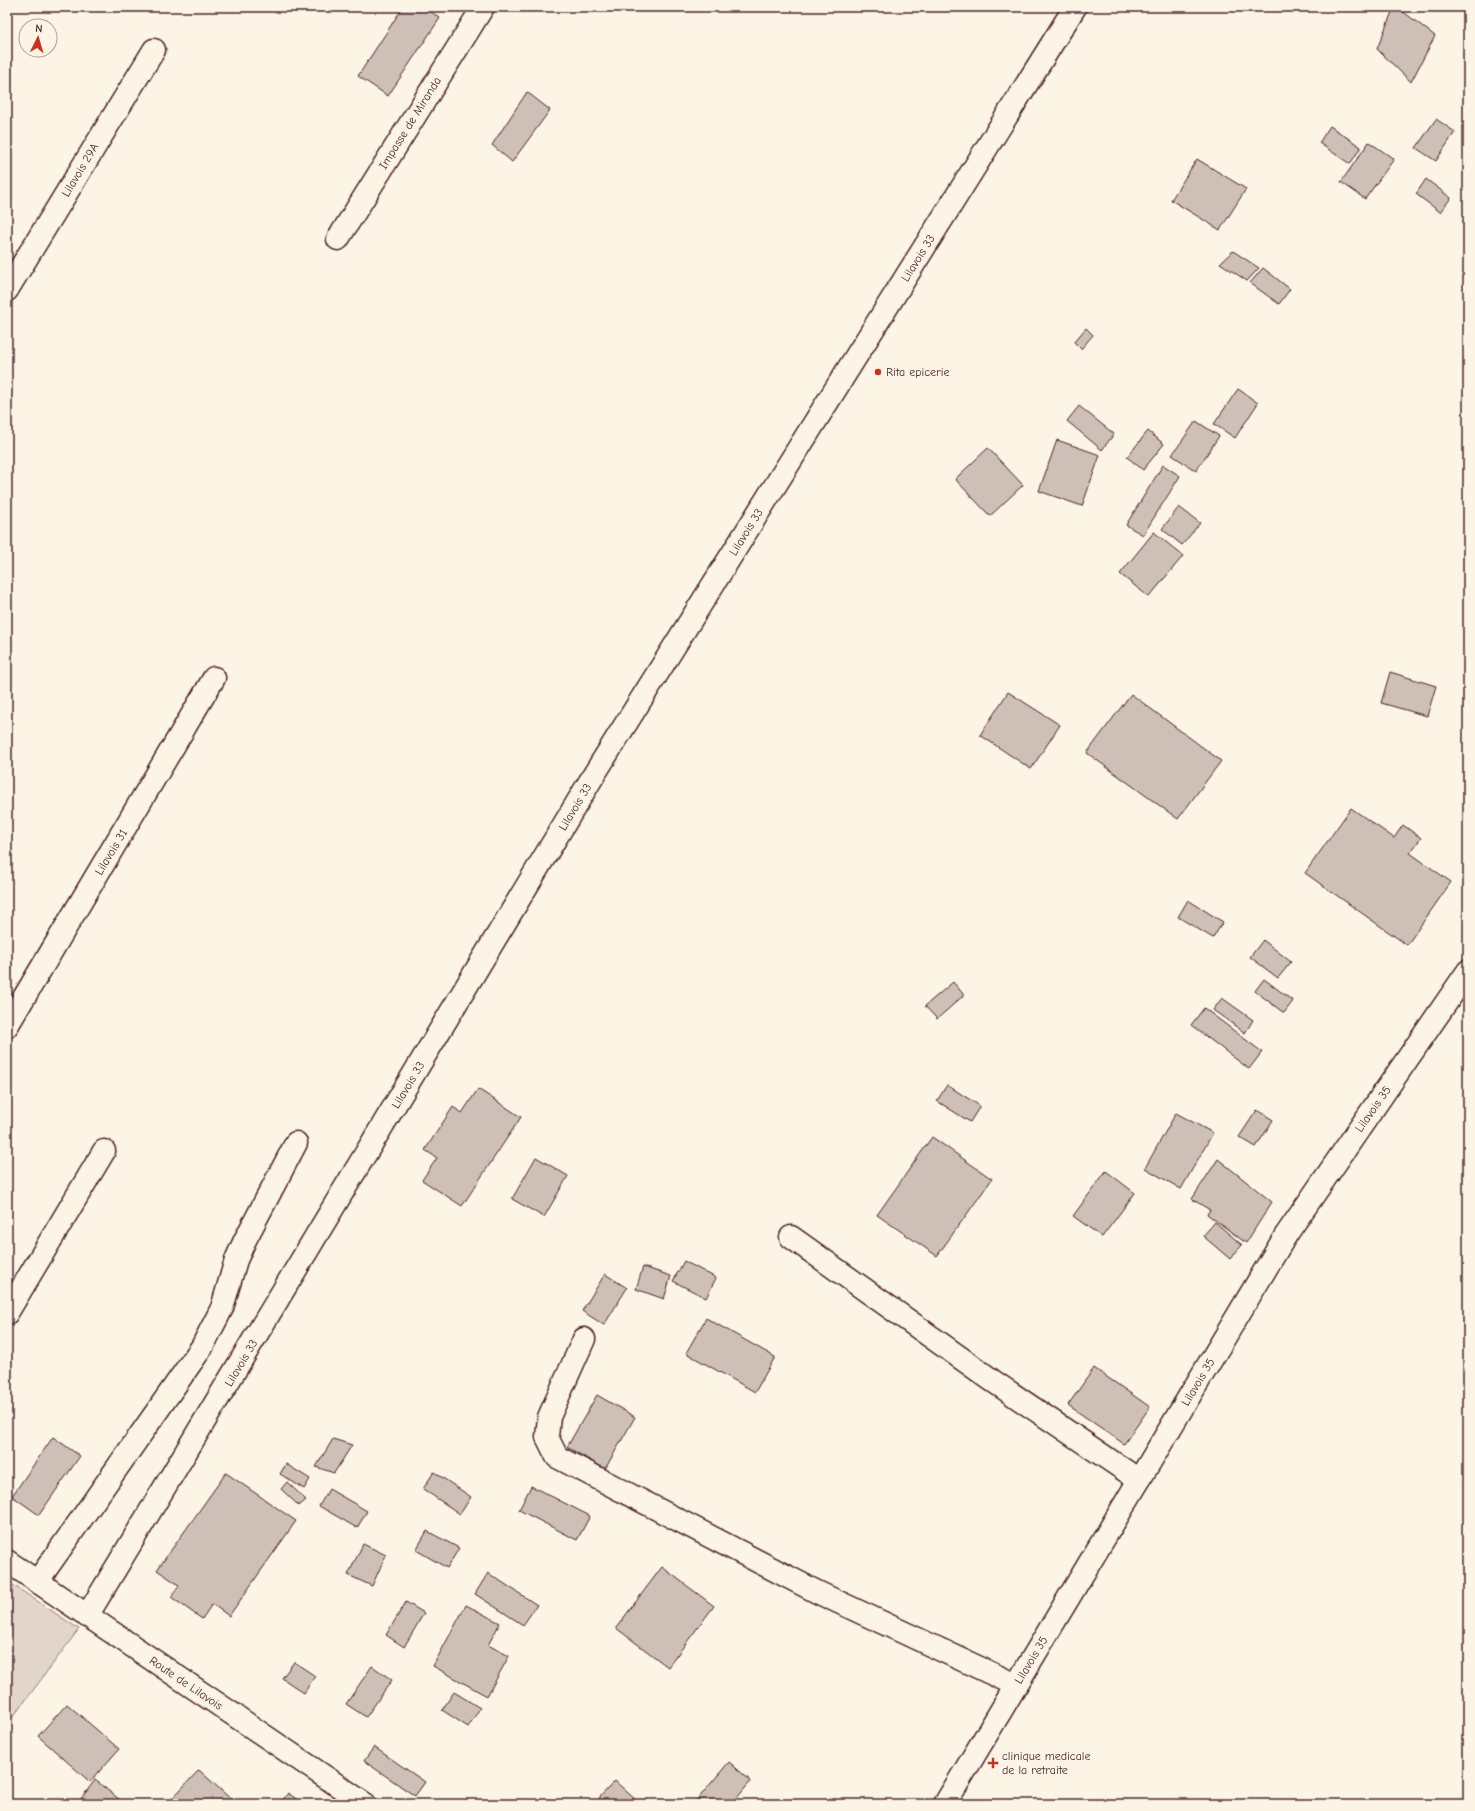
<svg xmlns="http://www.w3.org/2000/svg" width="1475" height="1811" font-family="'Comic Neue',sans-serif">
<rect width="100%" height="100%" fill="#fcf5e5"/>
<filter id="ink" filterUnits="userSpaceOnUse"><feTurbulence type="fractalNoise" baseFrequency=".025" numOctaves="2"/><feDisplacementMap in="SourceGraphic" scale="8" xChannelSelector="R" yChannelSelector="G"/><feConvolveMatrix kernelMatrix="1 2 1 2 8 2 1 2 1" color-interpolation-filters="sRGB"/></filter>
<g filter="url(#ink)">
<path fill="#e2d5ca" stroke="#967a7a" d="M7,1581L79,1629L7,1725Z"/>
<g fill="#cfc0b7" stroke="#4a1f2b">
<path d="M403,7H424L440,18L388,96L358,76Z"/>
<path d="M1394,7H1397L1435,36L1411,82L1377,49Z"/>
<path d="M527,92L550,110L512,162L492,145Z"/>
<path d="M1436,119L1455,132L1436,161L1416,148Z"/>
<path d="M1330,126L1361,147L1350,164L1319,143Z"/>
<path d="M1369,142L1394,159L1365,199L1341,182Z"/>
<path d="M1197,159L1246,189L1220,230L1171,200Z"/>
<path d="M1426,179L1451,198L1440,212L1416,194Z"/>
<path d="M1233,251L1259,268L1247,281L1220,263Z"/>
<path d="M1263,268L1290,289L1279,304L1250,283Z"/>
<path d="M1086,328L1093,335L1081,349L1074,342Z"/>
<path d="M1238,389L1258,403L1235,438L1214,424Z"/>
<path d="M1079,406L1114,434L1102,450L1067,421Z"/>
<path d="M1196,421L1219,436L1196,471L1172,455Z"/>
<path d="M1148,431L1164,444L1143,470L1127,457Z"/>
<path d="M1057,440L1100,455L1082,506L1039,491Z"/>
<path d="M988,448L1023,485L990,516L955,479Z"/>
<path d="M1163,465L1180,476L1143,535L1126,525Z"/>
<path d="M1179,507L1200,523L1182,545L1162,529Z"/>
<path d="M1154,532L1183,556L1149,597L1120,574Z"/>
<path d="M1390,672L1436,686L1427,716L1381,703Z"/>
<path d="M1008,692L1060,725L1031,769L980,735Z"/>
<path d="M1131,694L1221,761L1178,819L1087,753Z"/>
<path d="M1351,808L1394,838L1403,825L1421,838L1410,853L1451,882L1407,945L1305,873Z"/>
<path d="M1188,900L1223,922L1213,938L1178,917Z"/>
<path d="M1263,940L1291,962L1278,978L1250,957Z"/>
<path d="M1264,979L1293,1001L1284,1013L1255,991Z"/>
<path d="M953,982L964,995L937,1019L925,1006Z"/>
<path d="M1222,998L1253,1020L1245,1033L1213,1010Z"/>
<path d="M1204,1008L1262,1052L1249,1069L1191,1025Z"/>
<path d="M947,1085L980,1106L970,1122L937,1101Z"/>
<path d="M478,1089L521,1117L462,1206L422,1180L437,1158L425,1150L453,1107L462,1113Z"/>
<path d="M1257,1110L1273,1120L1256,1147L1239,1137Z"/>
<path d="M1176,1113L1213,1133L1181,1189L1145,1168Z"/>
<path d="M932,1137L992,1179L937,1256L877,1215Z"/>
<path d="M536,1157L568,1176L544,1217L512,1199Z"/>
<path d="M1218,1159L1272,1202L1246,1243L1207,1214L1210,1210L1192,1199Z"/>
<path d="M1106,1171L1135,1193L1102,1237L1073,1216Z"/>
<path d="M1215,1222L1242,1245L1230,1259L1203,1236Z"/>
<path d="M684,1261L716,1278L706,1298L673,1281Z"/>
<path d="M643,1267L671,1276L664,1299L636,1289Z"/>
<path d="M605,1274L627,1288L604,1325L582,1311Z"/>
<path d="M706,1318L775,1357L755,1392L686,1353Z"/>
<path d="M1094,1368L1150,1407L1124,1444L1068,1405Z"/>
<path d="M597,1395L635,1417L605,1469L567,1447Z"/>
<path d="M53,1437L80,1456L39,1515L12,1496Z"/>
<path d="M333,1439L352,1445L334,1473L316,1467Z"/>
<path d="M286,1464L310,1479L304,1489L280,1474Z"/>
<path d="M434,1472L471,1497L460,1514L423,1489Z"/>
<path d="M226,1473L296,1521L229,1616L212,1604L202,1619L171,1597L179,1585L157,1570Z"/>
<path d="M287,1482L306,1500L299,1506L281,1489Z"/>
<path d="M531,1486L590,1516L577,1540L519,1510Z"/>
<path d="M329,1489L367,1511L357,1528L319,1506Z"/>
<path d="M427,1531L459,1548L447,1568L416,1550Z"/>
<path d="M363,1544L386,1555L372,1586L348,1575Z"/>
<path d="M662,1567L714,1606L668,1667L616,1628Z"/>
<path d="M488,1573L537,1605L523,1625L475,1594Z"/>
<path d="M406,1602L424,1613L404,1647L386,1635Z"/>
<path d="M466,1605L500,1623L488,1645L509,1656L487,1696L433,1666Z"/>
<path d="M294,1662L315,1676L304,1693L282,1678Z"/>
<path d="M372,1666L392,1680L366,1717L346,1704Z"/>
<path d="M454,1692L480,1708L468,1727L442,1710Z"/>
<path d="M67,1704L119,1749L90,1782L38,1736Z"/>
<path d="M374,1747L425,1782L415,1796L364,1761Z"/>
<path d="M729,1762L751,1781L732,1804H699L696,1801Z"/>
<path d="M199,1770L234,1802L233,1804H167Z"/>
<path d="M95,1780L125,1804H77Z"/>
<path d="M615,1781L638,1802L637,1804H606L599,1798Z"/>
<path d="M288,1793L303,1804H280Z"/>
</g>
<g fill="none" stroke-linecap="round" stroke-linejoin="round">
<defs>
<g id="street">
<path d="M338,239L483,7"/>
<path d="M7,290L154,50"/>
<path d="M7,1026L214,678"/>
<path d="M791,1237L993,1381L1139,1480"/>
<path d="M7,1313L104,1151"/>
<path d="M584,1339L549,1417L547,1437L557,1457L817,1592L1016,1685"/>
<path d="M37,1582L202,1347L222,1308L236,1260L245,1240L296,1143"/>
<path d="M87,1616L595,773L1075,7"/>
<path d="M945,1804L1286,1235L1468,971"/>
</g>
<path id="secondary" d="M7,1561L365,1804"/>
</defs>
<use href="#street" stroke="#4a1f2b" stroke-width="25"/>
<use href="#secondary" stroke="#4a1f2b" stroke-width="25"/>
<use href="#street" stroke="#fcf5e5" stroke-width="22"/>
<use href="#secondary" stroke="#fcf5e5" stroke-width="22"/>
</g>
</g>
<g fill="#c8321e" stroke="#fcf5e5" stroke-width="1.5">
<circle cx="878" cy="372" r="4"/>
<path d="M991 1757h4v4h4v4h-4v4h-4v-4h-4v-4h4z"/>
</g>
<g text-anchor="middle" dominant-baseline="central" stroke-width="3" stroke-linejoin="round" paint-order="stroke">
<g font-size="12" fill="#4a1f2b" stroke="#fcf5e5">
<text transform="translate(410 123) rotate(-58)">Impasse de Miranda</text>
<text transform="translate(80 170) rotate(-59)">Lilavois 29A</text>
<text transform="translate(918 258) rotate(-58)">Lilavois 33</text>
<text transform="translate(746 532) rotate(-58)">Lilavois 33</text>
<text transform="translate(575 807) rotate(-59)">Lilavois 33</text>
<text transform="translate(111 852) rotate(-59)">Lilavois 31</text>
<text transform="translate(408 1085) rotate(-59)">Lilavois 33</text>
<text transform="translate(1373 1109) rotate(-55)">Lilavois 35</text>
<text transform="translate(241 1363) rotate(-59)">Lilavois 33</text>
<text transform="translate(1198 1382) rotate(-59)">Lilavois 35</text>
<text transform="translate(1031 1660) rotate(-59)">Lilavois 35</text>
<text transform="translate(186 1683) rotate(34)">Route de Lilavois</text>
</g>
<g font-size="12" fill="#4a1f2b" stroke="#fcf5e5" text-anchor="start">
<text x="886" y="372">Rita epicerie</text>
<text x="1002" y="1756">clinique medicale<tspan x="1002" dy="14">de la retraite</tspan></text>
</g>
</g>
<rect width="1475" height="1811" fill="none" stroke="#fcf5e5" stroke-width="24"/>
<rect x="12" y="12" width="1451" height="1787" fill="none" stroke="#4a1f2b" stroke-width="1.5" filter="url(#ink)"/>
<g transform="translate(38 38) rotate(5)"><circle r="19" fill="#fcf5e5" stroke="#b59f9b"/>
<path d="M0-3L7 15L0 10L-7 15Z" fill="#c8321e"/>
<text y="-6" font-size="11" font-weight="bold" text-anchor="middle" fill="#4a1f2b">N</text>
</g>
</svg>
